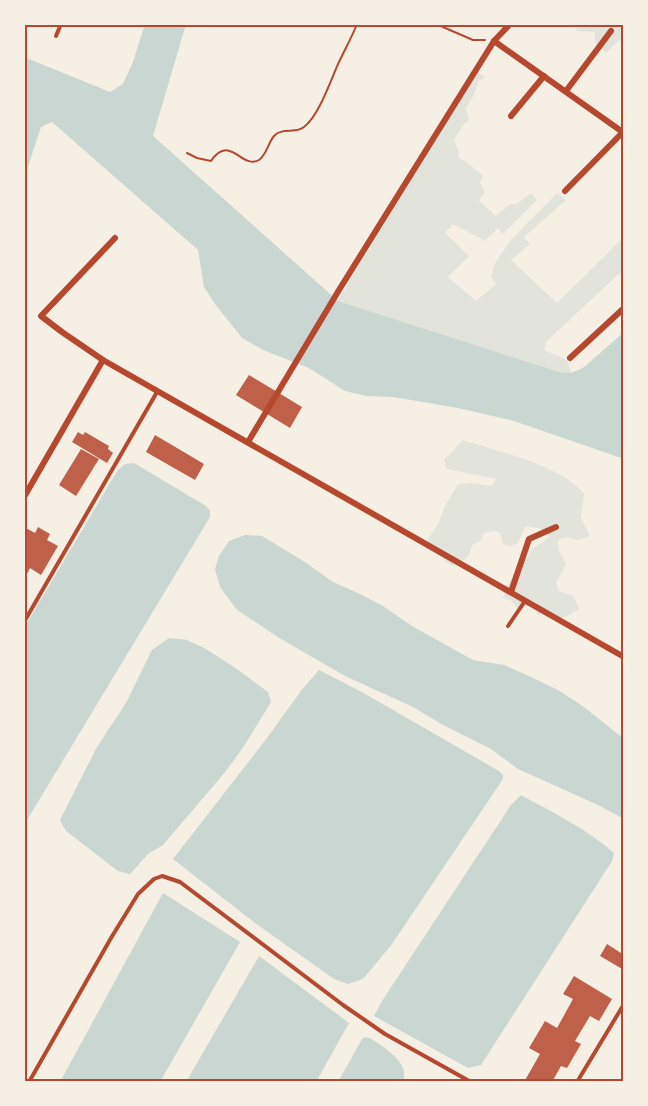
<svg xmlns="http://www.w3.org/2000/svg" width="648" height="1106" font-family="'Fira Sans',sans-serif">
<rect width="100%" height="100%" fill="#f6efe4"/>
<g fill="#e2e4dc">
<path d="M574,24H624V40H619L606,53L596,44L594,32L577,31Z"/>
<path d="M477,71L485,77L478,82L474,95L466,108L469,120L464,124L454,140L459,152V158L468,163L483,176L480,182L485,192L479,201L496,216L510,204H517L531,193L537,200L503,234L498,228L485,241L453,224L445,233L469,256L448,277L476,301L496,284L491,277L495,263L510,241L557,193L566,200L524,237L530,244L511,260L557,303L624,237V269L547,341L544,350L567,360L571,373L559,372L338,301Z"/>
<path d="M463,440C498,452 563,465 584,494L581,518L590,536L578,540L565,537L558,540L559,551L566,564L556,583L559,591L574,596L579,609L565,617L552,620L549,611L538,615L532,605L517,608L512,601L503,598L508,584L515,572L527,558L533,548L543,542L549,536C542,527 535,527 525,527L518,543L511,546L503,544L500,532L494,531L484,533L480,541L472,545C469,559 464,560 452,566L425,544L439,522L445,506L458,484L472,483L492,486L496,479L447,469L444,460Z"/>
</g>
<g fill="#c9d6d2">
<path d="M145,24H186L153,136L338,301L559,372L571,373L583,368L624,332V459L514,421L458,408L393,397L366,396L345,391L309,368L263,350L242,338L215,304L204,287L198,250L52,122L41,127L24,179V57L110,92L123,84L133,62Z"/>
<path d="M134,463L206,506L210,511V517L24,825V628L118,470L125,464Z"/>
<path d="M245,535L262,536L305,562L333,582L360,594L383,606L412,626L473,660L504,665L531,677L558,690L584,707L624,739V819L598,805L518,769L491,749L443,725L413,707L345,676L281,639L237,610L220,587L215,569L219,556L229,541Z"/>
<path d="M169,638L187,640L206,649L234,667L268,692L271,702L244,746L226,771L163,845L148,854L130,874L118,871L66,831L60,820L97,747L126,703L152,650Z"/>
<path d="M319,670L360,691L499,771L503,775V779L392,944L363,979L348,984L334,979L255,923L173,859L264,742L301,691Z"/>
<path d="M521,795C552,812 587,829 614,853L612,861L481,1065L468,1068L374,1016L382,1001L511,805Z"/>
<path d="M163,893L240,942L160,1082H60Z"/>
<path d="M259,956L349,1023L316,1082H186Z"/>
<path d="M365,1037C372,1038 376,1042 382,1046C394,1055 409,1066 403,1082H338L362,1039Z"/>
</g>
<g fill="#bf614a">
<path d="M249,375L302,407L290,428L236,395Z"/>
<path d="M78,432L83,435L85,432L109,446L108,449L113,453L107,463L72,442Z"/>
<path d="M155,435L204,464L195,480L146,452Z"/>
<path d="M81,449L99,459L76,496L59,485Z"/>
<path d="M24,527L35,533L38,527L50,534L47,540L58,546L41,575L30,568L26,576L24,575Z"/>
<path d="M607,944L624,955V970L600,956Z"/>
<path d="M574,976L612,999L599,1021L590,1016L575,1041L581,1044L567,1068L561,1066L552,1082H524L540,1054L529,1048L545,1021L557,1028L573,999L563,994Z"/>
</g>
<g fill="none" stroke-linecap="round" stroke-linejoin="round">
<g stroke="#b5482f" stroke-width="2">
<path d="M436,24L473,40H485"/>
<path d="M187,153L197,158L211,161C230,133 242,170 259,160C267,154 268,143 274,136C282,127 296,134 304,127C319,116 331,79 339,62C345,49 352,37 357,24"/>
</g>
<g stroke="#b5482f" stroke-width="4">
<path d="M56,36L61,24"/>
<path d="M24,622L157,392"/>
<path d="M508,626L525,601"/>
<path d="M29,1082L111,938L138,894L154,879L162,876L180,882L343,1005L385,1034L471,1082"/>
<path d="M577,1082L624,1004"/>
</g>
<g stroke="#b5482f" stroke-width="6">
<path d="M494,41L624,133"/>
<path d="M566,91L611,31"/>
<path d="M511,116L544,76"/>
<path d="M565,191L623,132"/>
<path d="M115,238L41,316L62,332L103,360L624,657"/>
<path d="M570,358L624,308"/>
<path d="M248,442L339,290L494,41L510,24"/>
<path d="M24,497L103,360"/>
<path d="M511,592L529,539L556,527"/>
</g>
</g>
<rect width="648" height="1106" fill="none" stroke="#f6efe4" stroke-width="51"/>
<rect x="26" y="26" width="596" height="1054" fill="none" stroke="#b5482f" stroke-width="2"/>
</svg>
